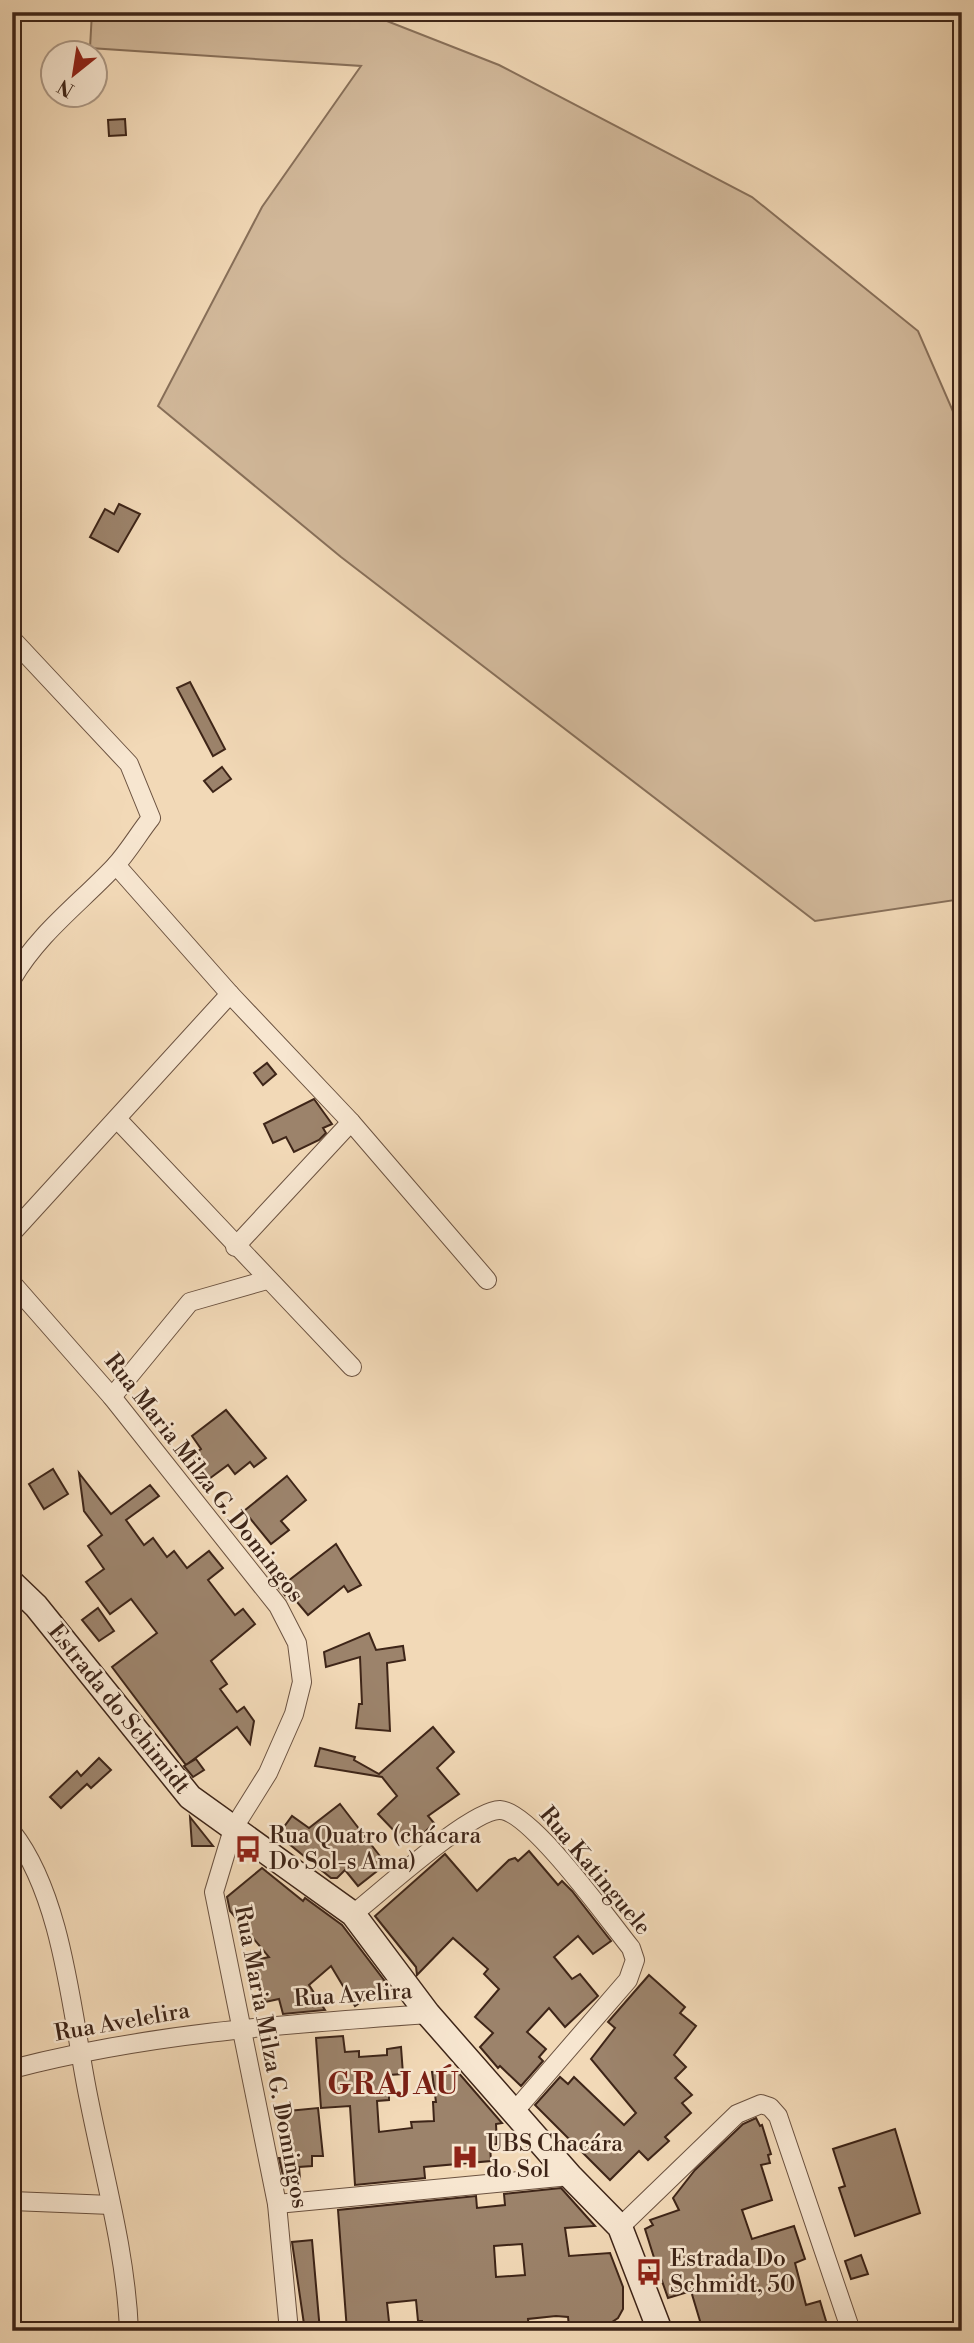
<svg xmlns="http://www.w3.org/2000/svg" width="974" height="2343" font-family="'Libre Bodoni',serif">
<rect width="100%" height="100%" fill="#f2d9b7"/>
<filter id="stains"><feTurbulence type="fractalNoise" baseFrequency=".00286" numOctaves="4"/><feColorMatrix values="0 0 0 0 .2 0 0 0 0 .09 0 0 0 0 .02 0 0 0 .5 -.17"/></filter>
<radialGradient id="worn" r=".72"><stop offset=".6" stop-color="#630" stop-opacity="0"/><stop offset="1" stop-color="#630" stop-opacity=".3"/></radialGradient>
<path fill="#d3ba9c" stroke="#88705a" stroke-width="2" d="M92,12H364L499,65L752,197L918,331L962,432V899L815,921L341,557L158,406L262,207L361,66L90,48Z"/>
<g fill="#9c836b" stroke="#3e2518" stroke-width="2" fill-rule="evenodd">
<path d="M125,119L126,135L109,136L108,120Z"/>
<path d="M119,504L140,514L118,552L90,537L105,509L114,514Z"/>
<path d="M190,682L225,749L213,756L177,688Z"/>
<path d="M222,767L231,779L213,792L204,781Z"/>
<path d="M267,1063L276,1074L263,1085L254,1073Z"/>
<path d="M314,1099L332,1124L323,1128L326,1133L319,1140L294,1152L286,1137L273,1143L264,1124Z"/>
<path d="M226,1410L266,1458L254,1467L250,1462L235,1474L228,1465L209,1479L200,1468L193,1473L184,1461L201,1449L192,1436Z"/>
<path d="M53,1469L68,1494L44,1509L29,1484Z"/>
<path d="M79,1473L111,1514L150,1485L159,1496L126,1520L144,1545L153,1538L167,1557L174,1551L187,1568L209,1551L223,1568L208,1580L235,1615L243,1609L255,1624L211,1661L227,1684L220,1689L237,1712L244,1707L254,1721L250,1744L237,1727L186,1765L112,1667L157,1633L131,1599L110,1614L86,1582L104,1569L88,1546L102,1535L84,1511Z"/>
<path d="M287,1476L306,1500L281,1521L289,1530L271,1544L244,1511Z"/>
<path d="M336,1544L361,1585L348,1592L344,1586L308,1615L292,1596L288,1599L279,1588Z"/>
<path d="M98,1608L114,1631L99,1641L82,1620Z"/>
<path d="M369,1633L376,1650L403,1646L405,1660L387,1663L390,1731L356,1728L359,1704H362L360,1657L326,1667L324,1652Z"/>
<path d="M433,1727L454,1752L437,1768L459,1794L428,1816L434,1823L419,1838L412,1830L402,1839L378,1814L397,1796L382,1777L315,1766L320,1748L355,1757L354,1760L379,1774Z"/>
<path d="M99,1758L111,1770L91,1788L87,1784L61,1808L50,1797L77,1771L81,1776Z"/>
<path d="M196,1759L204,1770L193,1777L184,1766Z"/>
<path d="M340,1804L386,1864L358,1886L345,1870L337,1878H331L278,1835L292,1816L309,1828Z"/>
<path d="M190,1817L213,1846H192Z"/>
<path d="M529,1851L558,1885L562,1881L572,1891L611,1941L593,1954L578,1936L554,1957L572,1979L580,1974L598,1996L565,2027L549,2008L527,2032L546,2049L539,2057L543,2061L521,2086L500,2066L498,2068L480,2047L493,2033L475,2017L499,1989L484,1974L488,1969L453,1938L417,1975L416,1967L375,1916L445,1854L477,1891L509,1860L515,1858L518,1861Z"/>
<path d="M262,1868L303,1901L305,1898L342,1925L387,1984L355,2006L331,1966L309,1985L325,2010L283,2014L279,1999L265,2002L255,1960L269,1957L230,1911L227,1897Z"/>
<path d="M649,1975L685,2007L680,2013L696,2026L674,2055L686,2067L675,2078L692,2095L682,2103L691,2113L665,2137L669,2141L648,2160L639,2151L610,2180L535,2105L560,2077L568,2084L574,2077L624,2125L636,2113L591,2059L615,2028L608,2022Z"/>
<path d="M343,2036L345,2052L359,2051V2057L387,2055V2049L401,2047L403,2074L389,2075V2100L377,2101L379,2132L412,2128L411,2122L434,2121L433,2102H436L432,2072L457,2071L502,2123L496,2124L497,2144L490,2145L491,2161L424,2167L425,2178L355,2185L350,2106L321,2108L316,2038Z"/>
<path d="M318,2108L323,2156H312V2166L299,2167L300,2179L284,2180L279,2158H282L278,2112Z"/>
<path d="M756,2118L760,2126L762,2125L771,2154L768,2155L770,2163L761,2165L772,2200L742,2210L752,2239L794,2226L805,2259L795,2263L806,2305L820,2301L829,2331H703L691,2291L668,2298L656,2264L645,2229L653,2225L650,2220L679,2210L673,2198L695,2170L743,2124Z"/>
<path d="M895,2129L920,2213L855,2236L839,2188L845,2186L833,2149Z"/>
<path d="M561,2188L595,2226L565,2228L569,2256L610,2253L623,2287V2309L618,2318L609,2324L569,2327L568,2317L556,2316L528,2319L529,2329L501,2331V2325L459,2328V2331H423L422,2321H418L416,2300L387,2303L390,2331H347L338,2210L476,2196L477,2208L505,2205L504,2194ZM522,2244L525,2275L496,2277L494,2246Z"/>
<path d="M312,2240L320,2331H305L292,2242Z"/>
<path d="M861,2255L868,2274L851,2279L845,2261Z"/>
</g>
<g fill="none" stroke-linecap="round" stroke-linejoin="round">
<defs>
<g id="street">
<path d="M12,639L129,764L151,818C139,833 128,852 115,866C79,904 39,933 12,979"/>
<path d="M116,865L230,994L351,1122L487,1280"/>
<path d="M118,1120L352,1367"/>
<path d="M12,1233L230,994"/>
<path d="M235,1247L351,1122"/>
<path d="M12,1283L112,1397L278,1606L297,1643L302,1682L294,1714L268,1773L233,1829L214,1892L277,2204L289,2331"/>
<path d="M112,1397L190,1302L267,1280"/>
<path d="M12,1832C64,1898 72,2019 89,2100C104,2176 126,2253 129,2331"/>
<path d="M353,1914C380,1893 472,1809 500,1810C531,1811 609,1921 631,1948L635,1960L628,1980L513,2113"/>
<path d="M12,2069C149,2033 288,2024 428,2014"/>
<path d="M12,2201L111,2205"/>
<path d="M277,2204L570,2176"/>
<path d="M620,2227L737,2114L761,2104L770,2107L778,2116L851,2331"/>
</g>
<path id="secondary" d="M12,1583L36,1606L190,1797L353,1914L428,2014L570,2176L620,2227L660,2331"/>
</defs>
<use href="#street" stroke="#6b5240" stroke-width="20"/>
<use href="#secondary" stroke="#3e2518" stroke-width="27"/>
<use href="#street" stroke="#f7e6d0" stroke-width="18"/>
<use href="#secondary" stroke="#f7e6d0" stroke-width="24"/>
</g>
<defs>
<symbol id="bus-bare" viewBox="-9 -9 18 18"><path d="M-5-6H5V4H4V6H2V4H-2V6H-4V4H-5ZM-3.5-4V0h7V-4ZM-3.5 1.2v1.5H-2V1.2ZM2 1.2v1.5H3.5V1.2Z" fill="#8f2418" stroke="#f7e6d0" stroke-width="2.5" paint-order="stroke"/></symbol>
<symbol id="hospital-bare" viewBox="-9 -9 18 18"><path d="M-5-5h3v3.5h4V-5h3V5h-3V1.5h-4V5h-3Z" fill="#8f2418" stroke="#f7e6d0" stroke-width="2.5" paint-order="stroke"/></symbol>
</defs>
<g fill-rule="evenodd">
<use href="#bus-bare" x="229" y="1830" width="38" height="38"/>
<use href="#hospital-bare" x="446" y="2138" width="38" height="38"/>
<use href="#bus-bare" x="630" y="2253" width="38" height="38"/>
</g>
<g text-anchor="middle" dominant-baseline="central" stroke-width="5" stroke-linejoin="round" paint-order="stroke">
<g font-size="23" fill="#3e2518" stroke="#f7e6d0">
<text transform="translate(204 1478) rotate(52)">Rua Maria Milza G. Domingos</text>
<text transform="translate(119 1709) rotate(51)">Estrada do Schimidt</text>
<text transform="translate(595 1871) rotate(50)">Rua Katinguele</text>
<text transform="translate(353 1995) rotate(-4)">Rua Avelira</text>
<text transform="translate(122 2022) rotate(-10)">Rua Avelelira</text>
<text transform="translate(271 2057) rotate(79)">Rua Maria Milza G. Domingos</text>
</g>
<g font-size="23" fill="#3e2518" stroke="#f7e6d0" text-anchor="start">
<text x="269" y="1836">Rua Quatro (chácara<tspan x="269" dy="26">Do Sol-s Ama)</tspan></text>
<text x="486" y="2144">UBS Chacára<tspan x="486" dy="26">do Sol</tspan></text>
<text x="670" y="2259">Estrada Do<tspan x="670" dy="26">Schmidt, 50</tspan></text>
</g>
<g font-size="30" font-weight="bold" letter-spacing="2" fill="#7a1f14" stroke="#f7e6d0">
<text x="394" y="2085">GRAJAÚ</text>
</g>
</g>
<rect width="974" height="2343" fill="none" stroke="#f2d9b7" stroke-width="42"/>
<rect x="14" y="14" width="946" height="2315" fill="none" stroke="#3e2518" stroke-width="3.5"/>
<rect x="21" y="21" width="932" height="2301" fill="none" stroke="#3e2518" stroke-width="2"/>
<g transform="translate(74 74) rotate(210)"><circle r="33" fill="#f7e6d0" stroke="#ad9986" stroke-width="2"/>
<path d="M0-5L12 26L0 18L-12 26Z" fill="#8f2418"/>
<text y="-10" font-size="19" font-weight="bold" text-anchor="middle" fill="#3e2518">N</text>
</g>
<rect width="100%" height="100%" filter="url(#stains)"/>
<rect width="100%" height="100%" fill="url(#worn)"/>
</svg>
